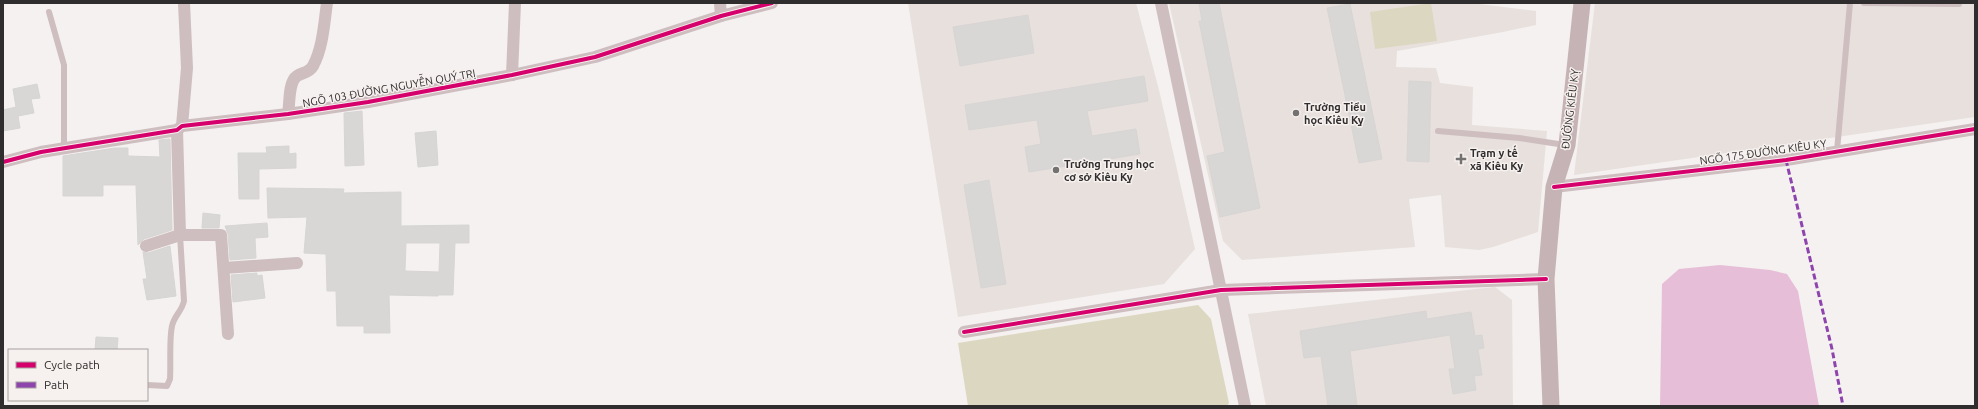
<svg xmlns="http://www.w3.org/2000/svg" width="1978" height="409" font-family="Ubuntu,sans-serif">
<rect width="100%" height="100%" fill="#f4f1f0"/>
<g fill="#e7e0dd">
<path d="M908,3H1136L1159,90L1195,249L1164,284L958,317Z"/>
<path d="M1169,3H1471L1536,11V25L1503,32L1397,51L1396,67L1436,68L1440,83L1473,87L1472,125L1547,131L1538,232L1493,247L1479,250L1445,247L1441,195L1409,199L1415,247L1242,260L1223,241Z"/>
<path d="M1595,3H1975V117L1574,175Z"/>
<path d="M1495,287L1512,300L1513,406H1266L1248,314Z"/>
</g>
<g fill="#dcd7c0">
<path d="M1431,3L1437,41L1375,49L1370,12Z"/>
<path d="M1198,305L1211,319L1229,403L1227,406H968L958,343Z"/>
</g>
<path fill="#e7bed7" d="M1720,265L1770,270L1787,274L1798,291L1819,406H1660L1662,284L1679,269Z"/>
<g fill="#d9d7d6" stroke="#d7d5d4" fill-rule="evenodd">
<path d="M1199,3H1219L1260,208L1220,217L1207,156L1225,152L1199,21H1202Z"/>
<path d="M1350,4L1382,159L1359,163L1327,8Z"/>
<path d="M1028,15L1034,53L960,66L953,27Z"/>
<path d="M1144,76L1148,101L1087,111L1092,136L1136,129L1140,154L1029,172L1025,147L1041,144L1037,120L969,130L965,105Z"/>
<path d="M1409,81L1431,82L1429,162L1407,161Z"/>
<path d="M37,84L40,98L31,99L34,113L18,116L20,128L3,131V110L16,107L13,89Z"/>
<path d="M362,111L364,165L345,166L344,113Z"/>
<path d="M436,131L438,165L418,167L415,133Z"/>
<path d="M170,139L172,230L144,239L138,245L136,185H103V196H63V156L115,148H128V156L160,157L159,140Z"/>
<path d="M289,146V154L296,153V168L259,169V199H239L238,153H267L266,147Z"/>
<path d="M989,180L1006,284L981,288L964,185Z"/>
<path d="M267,188L344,189L343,193L401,192V226L469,225V243H455L453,295H438V296L389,295L390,333H364V326H337L336,291H327L326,254L304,253L307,217L268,218ZM406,243H440L439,272L405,271Z"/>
<path d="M203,213L220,215L219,228H202Z"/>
<path d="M267,223L268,237L255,238L256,258L230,260L228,234L225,226Z"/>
<path d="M170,246L176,296L147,300L143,279H147L143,252L148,253Z"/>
<path d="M257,273V276L262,275L265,298L233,302L231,275Z"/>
<path d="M1426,311L1427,319L1471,312L1475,336L1482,335L1484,348L1478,349L1482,375L1474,376L1476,390L1453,394L1449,369H1455L1450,335L1350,351L1357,406H1328L1321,356L1304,358L1300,331Z"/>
<path d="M96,337L118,338L117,350H95Z"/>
</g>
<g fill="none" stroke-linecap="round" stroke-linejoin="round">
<g stroke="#cebec0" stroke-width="6">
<path d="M1864,3L1959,4"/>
<path d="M49,12L64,65V149"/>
<path d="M1438,131L1519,138L1565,145"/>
<path d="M1837,151L1850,3"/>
<path d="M147,385L167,386L170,379C171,365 169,339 172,326C174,316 182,311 184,301L180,235"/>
</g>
<g stroke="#cebec0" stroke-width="12">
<path d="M720,3L721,16"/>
<path d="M1161,3L1245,406"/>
<path d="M512,75L515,3"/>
<path d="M288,114C290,104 288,82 297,76C303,72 309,73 313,66C323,47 324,24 327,3"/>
<path d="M182,126L187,68L184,3"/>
<path d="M177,130L180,235H221L228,334"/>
<path d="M3,162L41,152L177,130L182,126L288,114L368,102L512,75L595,57L721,16L772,3"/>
<path d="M1554,187L1786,160L1975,129"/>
<path d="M146,246L180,235"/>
<path d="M224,268L297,263"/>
<path d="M964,332L1221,290L1546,279"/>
</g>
<path stroke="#c6b3b5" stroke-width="17" d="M1551,406L1546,279L1554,187L1567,145L1582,3"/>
<path stroke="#8e44ad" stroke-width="3" stroke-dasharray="6 3" stroke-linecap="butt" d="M1786,160L1832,349L1843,406"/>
<defs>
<g id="cycleway">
<path d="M3,162L41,152L177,130L182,126L288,114L368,102L512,75L595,57L721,16L772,3"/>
<path d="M1554,187L1786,160L1975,129"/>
<path d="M964,332L1221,290L1546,279"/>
</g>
</defs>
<use href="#cycleway" stroke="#f6f0ee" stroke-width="6"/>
<use href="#cycleway" stroke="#d6006c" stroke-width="4"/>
</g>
<g fill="#747271" stroke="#f6f0ee" stroke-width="1.5">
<circle cx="1296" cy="113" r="4"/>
<path d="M1459 153h4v4h4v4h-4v4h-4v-4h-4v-4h4z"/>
<circle cx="1056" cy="170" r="4"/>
</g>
<g text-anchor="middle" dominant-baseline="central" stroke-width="3" stroke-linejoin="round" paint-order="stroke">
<g font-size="11" fill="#2f2d2d" stroke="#f6f0ee">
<text transform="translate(389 88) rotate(-10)">NGÕ 103 ĐƯỜNG NGUYỄN QUÝ TRỊ</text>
<text transform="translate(1570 109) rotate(-83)">ĐƯỜNG KIÊU KỴ</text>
<text transform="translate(1763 152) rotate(-8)">NGÕ 175 ĐƯỜNG KIÊU KỴ</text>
</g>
<g font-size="11" font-weight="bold" fill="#2f2d2d" stroke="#f6f0ee" text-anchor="start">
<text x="1304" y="107">Trường Tiểu<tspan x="1304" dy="13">học Kiêu Kỵ</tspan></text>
<text x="1470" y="153">Trạm y tế<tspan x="1470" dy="13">xã Kiêu Kỵ</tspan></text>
<text x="1064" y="164">Trường Trung học<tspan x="1064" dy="13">cơ sở Kiêu Kỵ</tspan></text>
</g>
</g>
<rect width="1978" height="409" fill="none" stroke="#2f2d2d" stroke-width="8"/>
<rect x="8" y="349" width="140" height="52" fill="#f6f0ee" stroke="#a6a2a1"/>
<rect x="16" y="362" width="20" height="6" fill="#d6006c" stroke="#a6a2a1"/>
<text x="44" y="369" font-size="12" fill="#2f2d2d">Cycle path</text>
<rect x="16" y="382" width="20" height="6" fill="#8e44ad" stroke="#a6a2a1"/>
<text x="44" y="389" font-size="12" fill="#2f2d2d">Path</text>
</svg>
